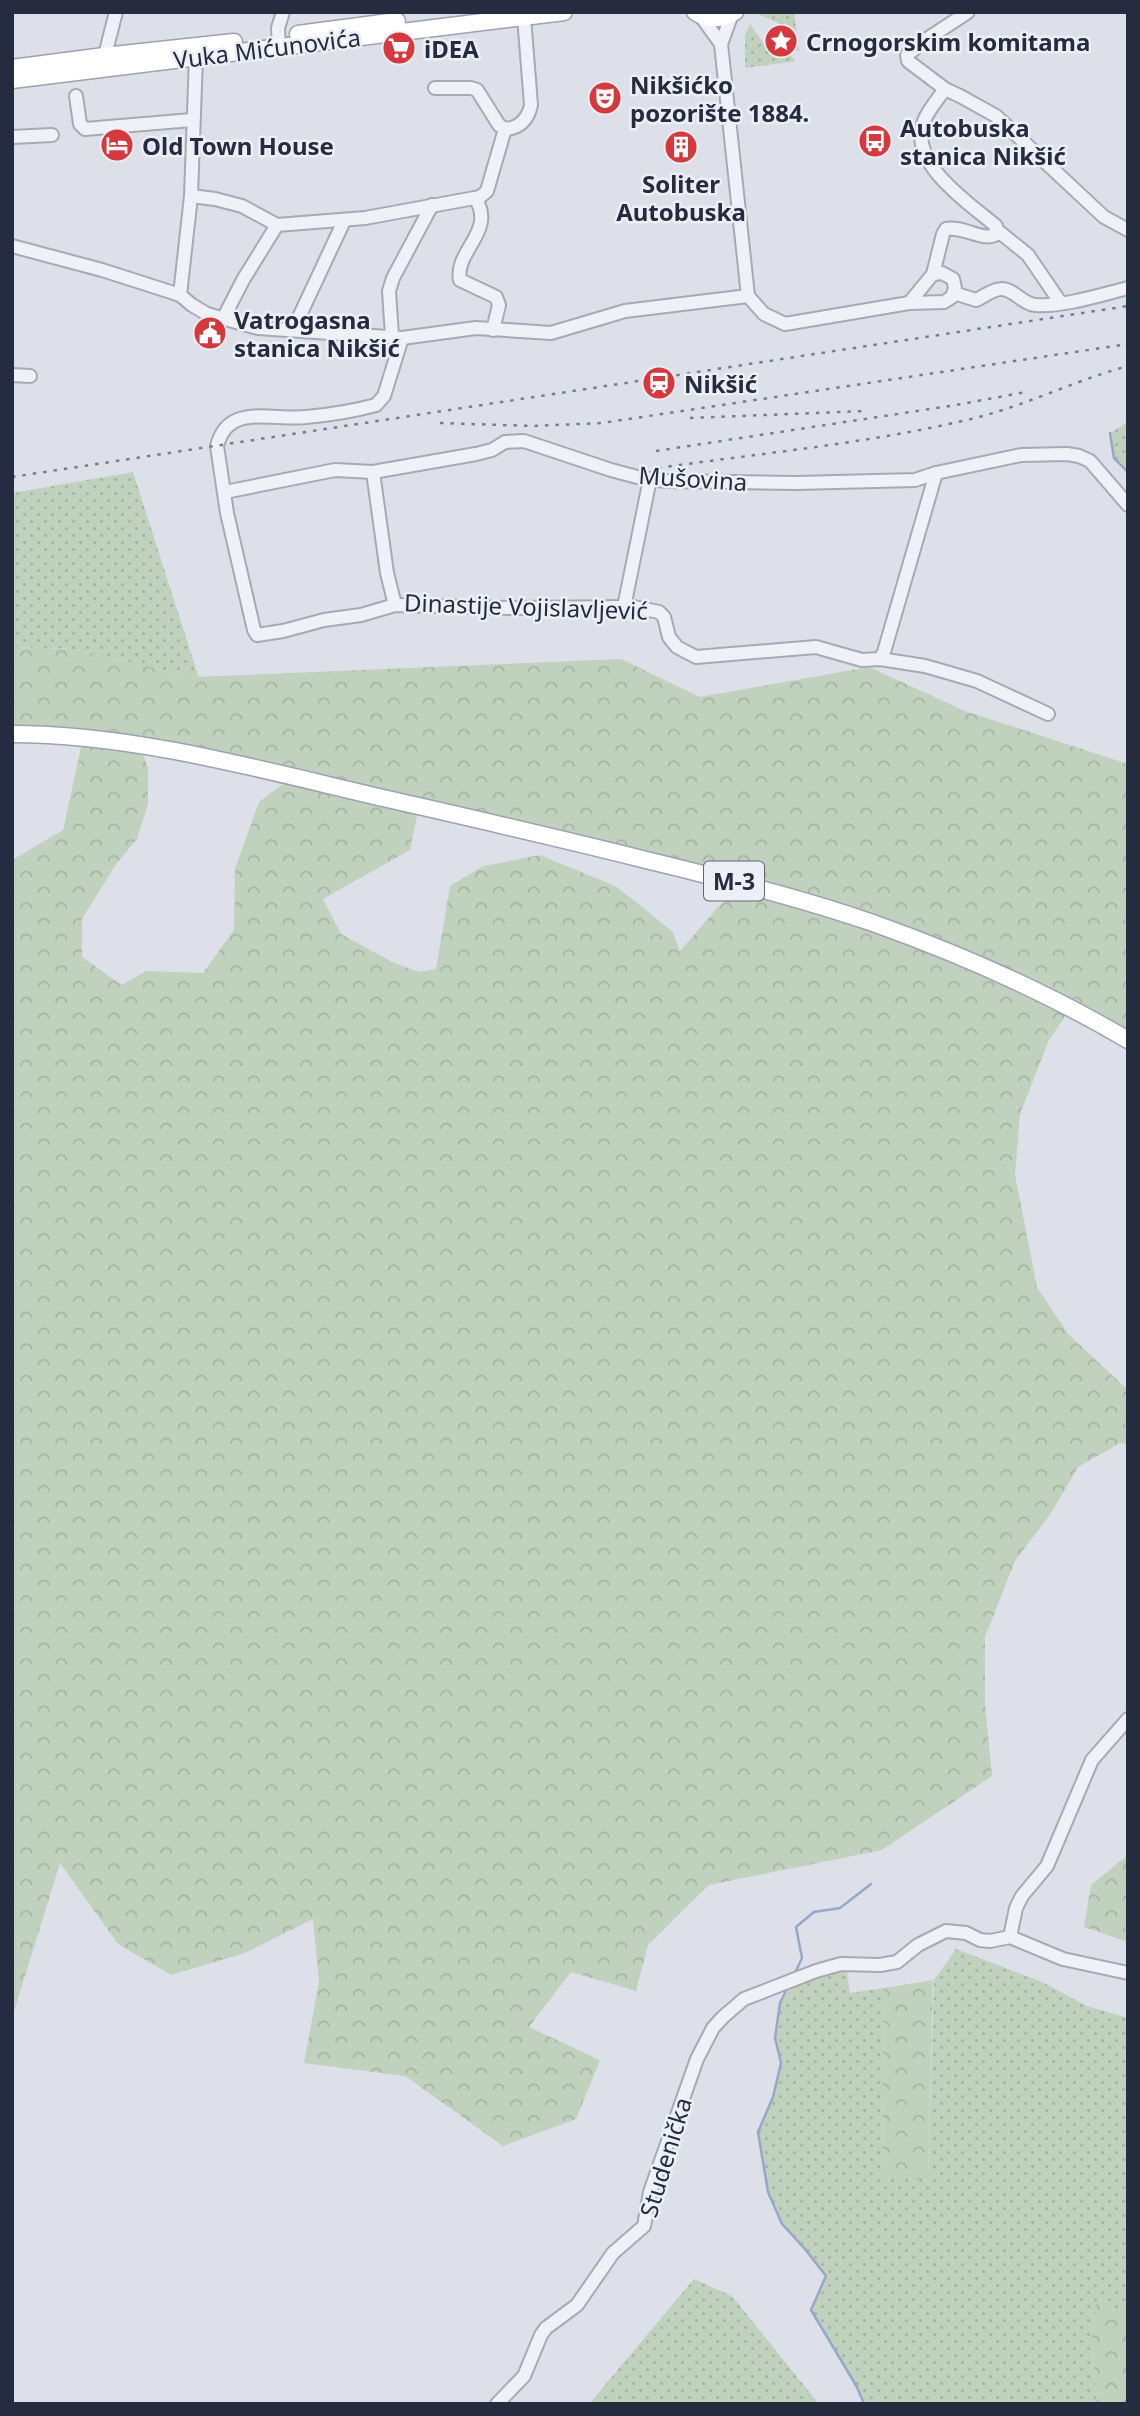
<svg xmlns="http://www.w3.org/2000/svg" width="1140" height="2416" font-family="'Noto Sans',sans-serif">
<defs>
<pattern id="grass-dots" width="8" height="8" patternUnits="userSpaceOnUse" patternTransform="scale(1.75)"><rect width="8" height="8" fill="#c0d2bd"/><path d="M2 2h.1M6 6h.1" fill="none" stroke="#a5b4a4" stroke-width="1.8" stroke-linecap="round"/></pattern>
<pattern id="forest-crowns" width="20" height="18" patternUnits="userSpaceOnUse" patternTransform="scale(1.75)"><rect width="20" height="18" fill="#c0d2bd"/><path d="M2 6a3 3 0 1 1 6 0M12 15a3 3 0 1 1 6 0" fill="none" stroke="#a5b4a4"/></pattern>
</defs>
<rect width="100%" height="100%" fill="#dde0e8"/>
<g fill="url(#grass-dots)">
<path d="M759,12H794L799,52L786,42L785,26L758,14Z"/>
<path d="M750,24L767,48L781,46L796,61L745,68V35Z"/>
<path d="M1128,422V468L1113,456L1110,433Z"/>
<path d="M133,472L199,678L72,649L12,647V493Z"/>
<path d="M956,1949L1042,1982L1087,2006L1128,2018V2314L1092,2337L1097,2404H864L836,2351L812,2312L826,2276L782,2224L768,2192L758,2132L771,2102L781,2064L775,2038L781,2002L799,1977L846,1964L850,1993L884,1988L882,2176L928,2180L934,1980Z"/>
<path d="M694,2279L732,2296L819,2404H589Z"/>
</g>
<g fill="url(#forest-crowns)" fill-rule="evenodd">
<path d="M12,647L72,649L195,677L621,659L700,697L869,667L965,711L1128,764V1042L1070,1009L1049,1040L1020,1114L1015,1175L1037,1287L1069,1335L1128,1390V1444L1120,1443L1078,1467L1051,1513L1015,1561L985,1637V1704L992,1776L882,1850L709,1885L648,1945L636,1991L571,1972L529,2027L600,2060L576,2119L503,2146L405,2076L304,2063L319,1981L313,1919L245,1953L171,1975L118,1944L60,1863L12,2018V860L63,830L83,738L12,734ZM140,746L291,778L259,802L235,869L234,930L203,973L146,971L122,985L82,957V919L116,864L137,839L148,804V768ZM419,806L744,886L719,906L680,951L672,931L617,887L540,855L484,866L450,886L436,969L419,972L392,962L341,934L323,899L410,850Z"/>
<path d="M1128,1855V1942L1084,1927L1091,1885Z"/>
<path d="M933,1980L928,2180L882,2177L884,1988Z"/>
<path d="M1097,2299L1128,2314V2404H1097L1092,2337Z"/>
</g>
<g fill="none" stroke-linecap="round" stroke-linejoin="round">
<g stroke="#95a8ca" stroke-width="2.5">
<path d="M1110,433L1114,458L1128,472"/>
<path d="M794,1975L802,1958L796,1927L814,1912L840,1908L871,1884"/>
<path d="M788,1987L780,2003L775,2038L781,2063L773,2097L758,2132L768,2192L782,2224L805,2249L826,2276L811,2310L857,2387L864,2404"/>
</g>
<defs>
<g id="minor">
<path d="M968,12L924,41L907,55L908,61L945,89L960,96L996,116L1104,217L1128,230"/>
<path d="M732,14L721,44L748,296"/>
<path d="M700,15L721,44"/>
<path d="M279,47L278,28L283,12"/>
<path d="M103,63L116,12"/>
<path d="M435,88H471L477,90L499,125L505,129C520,128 528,119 531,105L524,17"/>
<path d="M76,96L80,124L85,129L192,120"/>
<path d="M12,137L52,135"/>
<path d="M191,196L215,199L242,206L277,225"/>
<path d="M475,198C497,231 454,251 460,280L496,297L499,305L493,330"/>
<path d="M997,230L1028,255L1060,302"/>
<path d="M12,246L102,270L180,295L192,305L207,314L258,328L402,338L476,328L551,333L625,311L748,296"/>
<path d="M954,293L976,300C983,297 993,289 1001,289C1013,288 1022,304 1035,305C1063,307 1100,295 1128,288"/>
<path d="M180,295L191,196L196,57"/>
<path d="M748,296L764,314L785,324L909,303L944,302L952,297L955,288L953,279L942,273L933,274"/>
<path d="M909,303L933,274L943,234L946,229C965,226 981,241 995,235L996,226C969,203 907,163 924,121C928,110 938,99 945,89"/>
<path d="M223,319L243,280L277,225L365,218L480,197L487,191L505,129"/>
<path d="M293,330L344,221"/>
<path d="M392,336L389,291L393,278L432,205"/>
<path d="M402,338L384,396L376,405C354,411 329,415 306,417C273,421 228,402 217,446L227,513L254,630L257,635L283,631L324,620L361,615L395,605L513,608L634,607L659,612L664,617L669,637L677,647L696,657L816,647L862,660L880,659L925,666L977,681L1048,714"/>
<path d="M12,375L30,376"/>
<path d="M373,472L387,573L395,605"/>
<path d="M225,492L335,470L373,472L476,454L492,450L505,442L524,441L611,470L641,478L666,481L797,483L915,480L936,473L1021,455L1067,454L1079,456L1090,461L1128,505"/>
<path d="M624,607L650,479"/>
<path d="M880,659L884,652L936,473"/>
<path d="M1010,1937L1063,1959L1128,1973"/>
<path d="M497,2404L524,2376L541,2335L546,2328L577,2305L613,2253L644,2226L650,2192L697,2059L713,2028L723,2017L744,1999L816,1971L841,1964L880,1965L897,1962L918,1945L946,1931L966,1933L980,1940L990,1941L1010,1937L1016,1908L1022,1896L1047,1866L1092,1760L1128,1719"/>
</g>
<g id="major">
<path d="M695,12C708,21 722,20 735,12"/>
<path d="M298,34L397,21"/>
<path d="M12,68L104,56L234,42"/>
<path d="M12,80L564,12"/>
<path d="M12,734C138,734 269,772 392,800C475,819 559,838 642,859C720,878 797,897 873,923C960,954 1048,993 1128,1040"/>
</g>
</defs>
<use href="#minor" stroke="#a6aab5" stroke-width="16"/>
<use href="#major" stroke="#9ba2b4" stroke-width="19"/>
<use href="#minor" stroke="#f0f1f6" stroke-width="12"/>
<use href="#major" stroke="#fff" stroke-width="16"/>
<g stroke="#757d92" stroke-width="2.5" stroke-dasharray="3.5 7" stroke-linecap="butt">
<path d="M690,418L865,411"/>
<path d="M440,423L533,426L602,423L1128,344"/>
<path d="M656,451L956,405L1026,392"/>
<path d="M658,468C763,453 872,443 975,418C1027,405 1076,380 1128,366"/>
<path d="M12,477L1128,306"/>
</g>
</g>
<defs>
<symbol id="sight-disc" viewBox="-11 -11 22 22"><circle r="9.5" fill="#d5393d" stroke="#eceff5"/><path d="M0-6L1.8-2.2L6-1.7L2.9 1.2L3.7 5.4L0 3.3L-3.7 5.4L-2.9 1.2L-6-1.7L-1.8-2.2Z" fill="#fff"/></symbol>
<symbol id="supermarket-disc" viewBox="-11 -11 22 22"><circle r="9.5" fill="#d5393d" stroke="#eceff5"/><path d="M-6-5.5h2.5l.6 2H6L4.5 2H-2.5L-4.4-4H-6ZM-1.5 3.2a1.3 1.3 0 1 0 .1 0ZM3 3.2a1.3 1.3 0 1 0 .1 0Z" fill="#fff"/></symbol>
<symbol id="theatre-disc" viewBox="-11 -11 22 22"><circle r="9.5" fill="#d5393d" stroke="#eceff5"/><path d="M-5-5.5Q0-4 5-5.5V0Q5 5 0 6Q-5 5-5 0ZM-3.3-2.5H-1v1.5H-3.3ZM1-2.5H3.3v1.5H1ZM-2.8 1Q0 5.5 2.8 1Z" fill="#fff"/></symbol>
<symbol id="bus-disc" viewBox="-11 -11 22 22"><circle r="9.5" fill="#d5393d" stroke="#eceff5"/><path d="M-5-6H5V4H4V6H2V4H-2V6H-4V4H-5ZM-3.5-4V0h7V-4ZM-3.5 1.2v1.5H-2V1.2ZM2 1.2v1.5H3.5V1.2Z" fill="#fff"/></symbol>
<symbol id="hotel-disc" viewBox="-11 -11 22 22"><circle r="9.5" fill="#d5393d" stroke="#eceff5"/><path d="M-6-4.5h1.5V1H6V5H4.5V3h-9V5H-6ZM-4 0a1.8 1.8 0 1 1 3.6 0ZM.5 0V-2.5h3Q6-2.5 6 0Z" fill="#fff"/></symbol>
<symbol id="building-disc" viewBox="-11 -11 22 22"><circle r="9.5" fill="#d5393d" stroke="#eceff5"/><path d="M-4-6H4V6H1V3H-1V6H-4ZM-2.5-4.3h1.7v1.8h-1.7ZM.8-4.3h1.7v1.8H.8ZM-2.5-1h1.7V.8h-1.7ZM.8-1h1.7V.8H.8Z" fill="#fff"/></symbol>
<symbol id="civic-disc" viewBox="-11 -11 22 22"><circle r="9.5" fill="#d5393d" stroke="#eceff5"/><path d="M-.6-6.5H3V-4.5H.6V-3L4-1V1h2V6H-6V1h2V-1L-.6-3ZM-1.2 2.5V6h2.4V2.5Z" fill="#fff"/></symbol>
<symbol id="station-disc" viewBox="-11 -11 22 22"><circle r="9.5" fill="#d5393d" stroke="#eceff5"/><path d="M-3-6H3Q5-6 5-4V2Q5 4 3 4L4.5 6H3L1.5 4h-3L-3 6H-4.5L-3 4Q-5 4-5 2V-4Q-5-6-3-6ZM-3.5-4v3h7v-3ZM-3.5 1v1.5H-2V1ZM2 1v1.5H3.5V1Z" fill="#fff"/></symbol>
</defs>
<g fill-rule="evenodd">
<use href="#sight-disc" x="762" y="22" width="38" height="38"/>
<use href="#supermarket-disc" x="380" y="29" width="38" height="38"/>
<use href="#theatre-disc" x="586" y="79" width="38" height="38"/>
<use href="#bus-disc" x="856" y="122" width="38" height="38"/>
<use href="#hotel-disc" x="98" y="126" width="38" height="38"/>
<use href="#building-disc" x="662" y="128" width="38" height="38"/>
<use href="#civic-disc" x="191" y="314" width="38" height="38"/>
<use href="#station-disc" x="640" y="364" width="38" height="38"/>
</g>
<g text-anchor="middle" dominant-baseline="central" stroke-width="5" stroke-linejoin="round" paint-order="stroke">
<rect fill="#eceff5" stroke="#616676" stroke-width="2" x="704" y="861.5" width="60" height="39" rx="5"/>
<g font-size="23" font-weight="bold" fill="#262c3f">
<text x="734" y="881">M-3</text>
</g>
<g font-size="24" font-weight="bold" fill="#262c3f" stroke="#eceff5" text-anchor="start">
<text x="806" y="41">Crnogorskim komitama</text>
<text x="424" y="48">iDEA</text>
<text x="630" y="84">Nikšićko<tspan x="630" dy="28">pozorište 1884.</tspan></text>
<text x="900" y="127">Autobuska<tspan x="900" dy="28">stanica Nikšić</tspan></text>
<text x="142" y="145">Old Town House</text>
<text x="681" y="183" text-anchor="middle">Soliter<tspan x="681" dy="28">Autobuska</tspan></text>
<text x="234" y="319">Vatrogasna<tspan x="234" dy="28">stanica Nikšić</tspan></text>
<text x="684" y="383">Nikšić</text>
</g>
<g font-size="24" fill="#262c3f" stroke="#eceff5">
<text transform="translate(267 48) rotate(-7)">Vuka Mićunovića</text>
<text transform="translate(693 478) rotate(4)">Mušovina</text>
<text transform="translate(526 606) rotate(2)">Dinastije Vojislavljević</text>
<text transform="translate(665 2157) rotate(-73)">Studenička</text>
</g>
</g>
<rect width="1140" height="2416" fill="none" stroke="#262c3f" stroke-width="28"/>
</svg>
